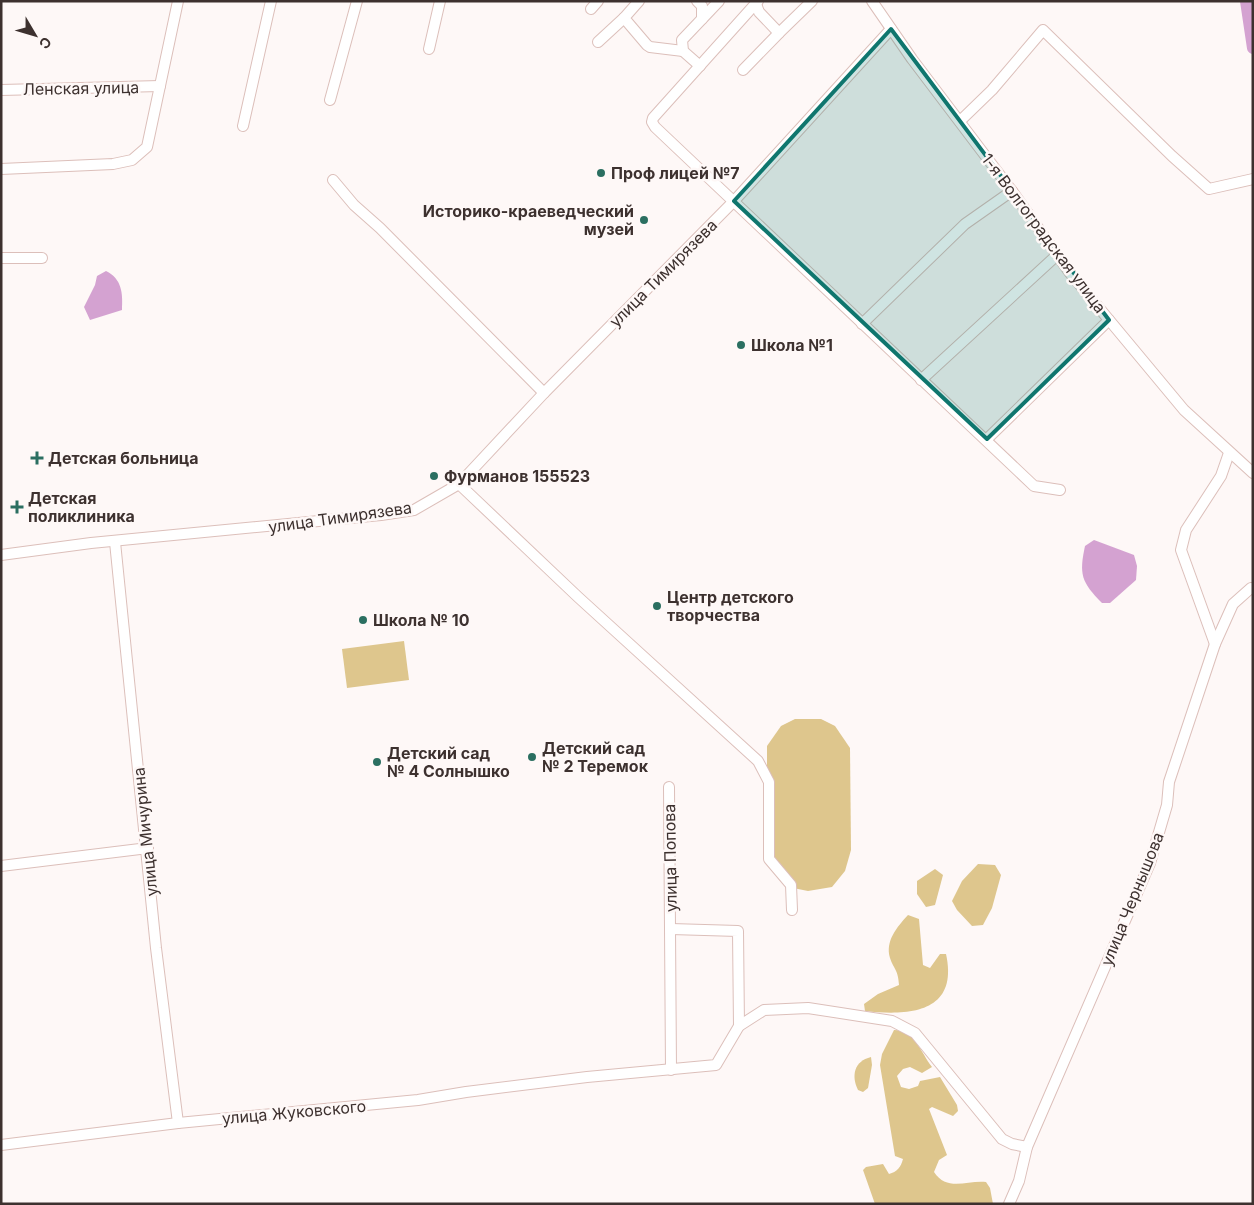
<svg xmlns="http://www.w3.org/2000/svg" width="1254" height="1205" font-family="Inter,sans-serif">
<rect width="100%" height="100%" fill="#fef8f7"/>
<g fill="#dec68d">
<path d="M404,641L409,680L347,688L342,649Z"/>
<path d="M795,719H821L835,726L850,748L851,850L845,871L832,887L808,891L788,887L767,860V746L781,726Z"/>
<path d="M978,864L995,865L1001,875L992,908L983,925L972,926L957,910L952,901L962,881Z"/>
<path d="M935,869L943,875L935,905L926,907L917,894V881Z"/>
<path d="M908,915L919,919L923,965L930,968L940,954H946C959,1013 909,1016 865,1011L864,1004L878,994L899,985C898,969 894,970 890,958C885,941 897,927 908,915Z"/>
<path d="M894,1030C915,1030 921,1053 932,1067L922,1073L910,1067L903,1069L897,1076L901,1087L909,1089L918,1086L920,1081L940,1077L957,1105L958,1111L953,1116L932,1107L929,1109L947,1155L939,1160L934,1172C947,1192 967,1180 986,1182L990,1188L993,1204H875L863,1170L866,1167L883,1164L889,1174C897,1172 901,1167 903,1159L895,1156L880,1065L882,1054Z"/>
<path d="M871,1057L872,1065L868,1088L863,1092L858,1090C851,1076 854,1061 871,1057Z"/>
</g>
<g fill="#d4a2d1">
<path d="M106,271C122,279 123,293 122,310L90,320L84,307L95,285L97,276Z"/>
<path d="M1094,540L1134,555L1137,566L1136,580L1110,603H1102C1081,582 1079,574 1085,546Z"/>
</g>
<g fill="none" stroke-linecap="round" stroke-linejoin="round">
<path stroke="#d4a2d1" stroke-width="12" d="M1246,1L1253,48"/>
<defs>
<g id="minor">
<path d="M639,1L624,18L647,45L650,47L683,51"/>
<path d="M697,1L702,6V19"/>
<path d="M758,1L653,118L652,122L655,127L1034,486L1060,490"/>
<path d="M872,1L912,59L1012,191L1070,273L1184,410L1253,473"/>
<path d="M591,9L598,1"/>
<path d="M779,33L812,1"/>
<path d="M598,42L624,18"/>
<path d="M429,49L440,1"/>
<path d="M700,66L683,51L682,40L719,1"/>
<path d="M743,70L779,33L759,12L756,4"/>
<path d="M1,90L160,86"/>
<path d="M330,100L357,1"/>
<path d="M960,121L992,90L1043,30L1172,156L1209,189L1253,179"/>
<path d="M243,126L271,1"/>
<path d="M1,169L113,164L132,160L147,147L178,1"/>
<path d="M333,180L354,205L380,228L544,393"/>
<path d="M1,258H42"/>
<path d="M862,324L965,224L1012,191"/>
<path d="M921,380L1057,255"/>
<path d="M987,439L1109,320"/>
<path d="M459,484L578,597L758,761L769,782V859L791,885L792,910"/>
<path d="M115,542L156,948L178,1123"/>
<path d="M1,555L91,543L381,515L414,510L459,484L544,393L734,201L891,29"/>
<path d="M1215,644L1181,550L1186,530L1221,476L1229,453"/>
<path d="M669,787L671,1070"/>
<path d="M1,866L148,848"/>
<path d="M671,929L738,931L739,1026"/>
<path d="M1,1145L178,1123L418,1100L466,1092L587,1077L716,1065L739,1026L764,1010L808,1008L892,1021L915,1033L1002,1139L1012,1144L1027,1147"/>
<path d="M1009,1204L1019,1181L1027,1147L1150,863L1167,805L1169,782L1215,644L1233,604L1251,588"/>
</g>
</defs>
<use href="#minor" stroke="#dcbfba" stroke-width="12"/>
<use href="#minor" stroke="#fff" stroke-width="10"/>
</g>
<path fill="#0f766e" fill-opacity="0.2" stroke="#0f766e" stroke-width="4" stroke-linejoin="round" d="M891,29L1109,320L987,439L734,201Z"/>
<g fill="#2b6f61" stroke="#fef8f7" stroke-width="2">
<circle cx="601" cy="173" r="5"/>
<circle cx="644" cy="220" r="5"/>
<circle cx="741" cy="345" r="5"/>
<path d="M34.5 450.5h5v5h5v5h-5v5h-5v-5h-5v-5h5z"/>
<circle cx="434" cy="476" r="5"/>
<path d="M14.5 499.5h5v5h5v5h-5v5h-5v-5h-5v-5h5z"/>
<circle cx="657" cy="606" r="5"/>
<circle cx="363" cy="620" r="5"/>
<circle cx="532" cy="757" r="5"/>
<circle cx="377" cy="762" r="5"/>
</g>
<g text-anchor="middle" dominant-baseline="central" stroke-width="5" stroke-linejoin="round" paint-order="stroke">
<g font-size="16" fill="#3d312f" stroke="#fef8f7">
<text transform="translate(81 88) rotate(-1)">Ленская улица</text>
<text transform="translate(1044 233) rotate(53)">1-я Волгоградская улица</text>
<text transform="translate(663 273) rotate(-45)">улица Тимирязева</text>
<text transform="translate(340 517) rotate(-8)">улица Тимирязева</text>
<text transform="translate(145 832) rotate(-96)">улица Мичурина</text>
<text transform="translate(670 858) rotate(-91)">улица Попова</text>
<text transform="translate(1132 899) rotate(-68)">улица Чернышова</text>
<text transform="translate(294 1112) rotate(-5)">улица Жуковского</text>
</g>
<g font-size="16" font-weight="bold" fill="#3d312f" stroke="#fef8f7" text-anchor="start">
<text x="611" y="173">Проф лицей №7</text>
<text x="634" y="211" text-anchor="end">Историко-краеведческий<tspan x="634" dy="18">музей</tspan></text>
<text x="751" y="345">Школа №1</text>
<text x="48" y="458">Детская больница</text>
<text x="444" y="476">Фурманов 155523</text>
<text x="28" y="498">Детская<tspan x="28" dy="18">поликлиника</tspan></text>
<text x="667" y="597">Центр детского<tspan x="667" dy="18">творчества</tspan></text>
<text x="373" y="620">Школа № 10</text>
<text x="542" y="748">Детский сад<tspan x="542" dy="18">№ 2 Теремок</tspan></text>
<text x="387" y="753">Детский сад<tspan x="387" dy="18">№ 4 Солнышко</tspan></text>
</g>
</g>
<rect width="1254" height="1205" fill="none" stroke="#3d312f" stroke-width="5"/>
<g transform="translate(35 35) rotate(128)" stroke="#fef8f7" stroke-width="4" paint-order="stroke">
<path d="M0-4L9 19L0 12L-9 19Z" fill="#3d312f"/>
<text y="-8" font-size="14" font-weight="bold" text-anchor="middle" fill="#3d312f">С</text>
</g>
</svg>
